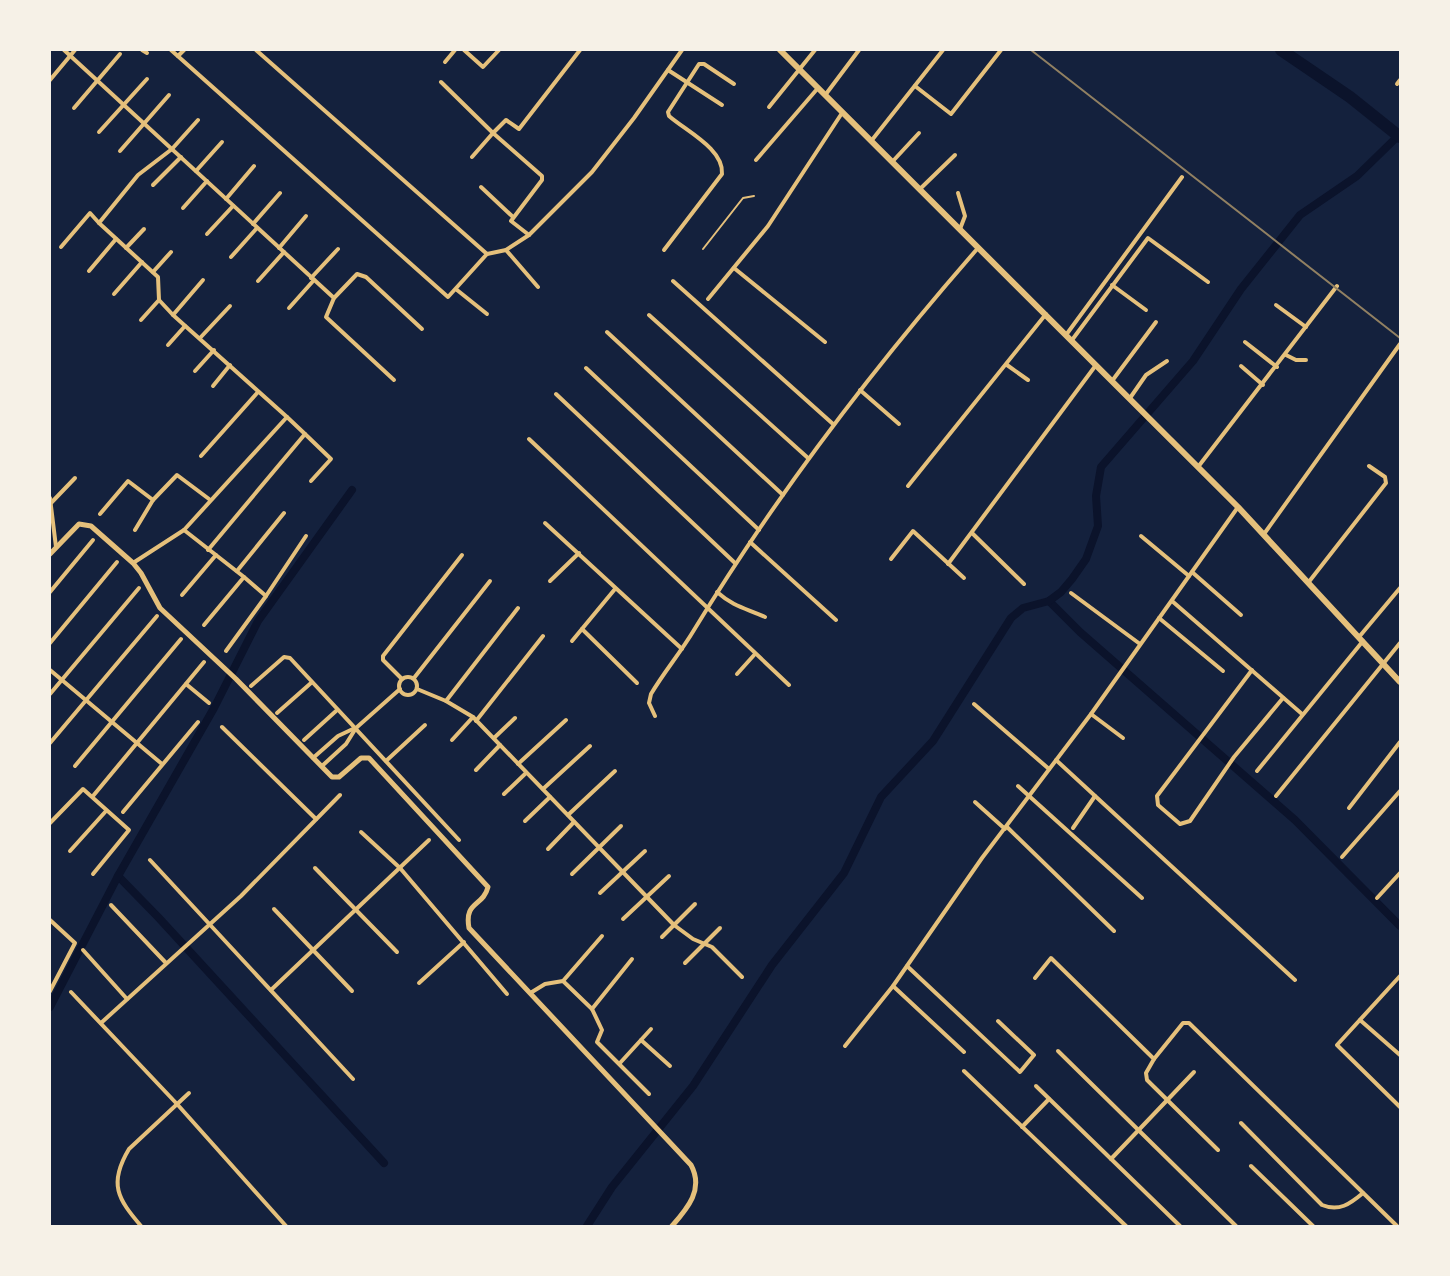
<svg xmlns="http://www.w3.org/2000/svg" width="1450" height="1276" font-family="'Source Sans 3',sans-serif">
<rect width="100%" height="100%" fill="#14213d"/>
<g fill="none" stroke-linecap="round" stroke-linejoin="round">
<g stroke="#0b132b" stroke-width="8">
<path d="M1049,601L1080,632L1295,820L1400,926"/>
<path d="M118,876L158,917L384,1163"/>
<path d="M50,1007L118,876L214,708L258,621L352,490"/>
<path d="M587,1226L612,1187L693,1086L772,965L844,873L881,797L933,741L1011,618L1023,608L1049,601L1061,592L1072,579L1086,559L1098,526L1096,496L1101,467L1193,361L1241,289L1300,215L1357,176L1399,135"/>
</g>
<path stroke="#0b132b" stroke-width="12" d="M1281,50L1350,97L1400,137"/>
<path stroke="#e5c07b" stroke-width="2" d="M703,249L743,198L754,196"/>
<g stroke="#e5c07b" stroke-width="4">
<path d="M64,50L334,298"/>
<path d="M142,50L147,53"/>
<path d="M171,50L448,297L487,254L506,250L529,235L592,172L634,118L682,50"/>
<path d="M256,50L487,254"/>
<path d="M464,50L483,67L499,50"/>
<path d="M178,56L184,50"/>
<path d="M445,62L455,50"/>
<path d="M668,70L722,105"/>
<path d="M50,80L75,50"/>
<path d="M441,82L493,133L506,120L519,129L580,50"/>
<path d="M1397,84L1400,80"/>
<path d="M915,86L951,114L1001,50"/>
<path d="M826,94L859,50"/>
<path d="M769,107L815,50"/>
<path d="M74,108L120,54"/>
<path d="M198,120L172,149L138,175L99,223L158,277L159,300L173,315L287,417"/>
<path d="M99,132L147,79"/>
<path d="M872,140L943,50"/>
<path d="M120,151L169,95"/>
<path d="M472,157L493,133L542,176V180L511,221L529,235"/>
<path d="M756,160L818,88"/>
<path d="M893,161L919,133"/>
<path d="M196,171L222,142"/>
<path d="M153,185L181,157"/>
<path d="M481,187L513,217"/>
<path d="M920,189L955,155"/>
<path d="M958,193L965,216L960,229"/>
<path d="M226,199L254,166"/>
<path d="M183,208L207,181"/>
<path d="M253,224L280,193"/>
<path d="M207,234L233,206"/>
<path d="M61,247L90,213L99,223"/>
<path d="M126,248L144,229"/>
<path d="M279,248L306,216"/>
<path d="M506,250L538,287"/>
<path d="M664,250L722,174C724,149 686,131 669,116L668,112L699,64H704L734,84"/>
<path d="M231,257L257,228"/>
<path d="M734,268L825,342"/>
<path d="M89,271L116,239"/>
<path d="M153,272L171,252"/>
<path d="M311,278L338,249"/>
<path d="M258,281L284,252"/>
<path d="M673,281L833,424"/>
<path d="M1112,285L1146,310"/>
<path d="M457,290L487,314"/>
<path d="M114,294L142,262"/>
<path d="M708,299L768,226L842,113"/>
<path d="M1276,305L1306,327"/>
<path d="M289,308L314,280"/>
<path d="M173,315L203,280"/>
<path d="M649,315L808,458"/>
<path d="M141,320L159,300"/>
<path d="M607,332L783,495"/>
<path d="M1066,335L1182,177"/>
<path d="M200,338L230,306"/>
<path d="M1072,340L1148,238L1208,282"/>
<path d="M1245,342L1277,367"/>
<path d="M168,345L185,326"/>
<path d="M1286,355L1296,360H1306"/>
<path d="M1007,365L1028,380"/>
<path d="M1241,366L1263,385"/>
<path d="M586,368L759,530"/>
<path d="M195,371L214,350"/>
<path d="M394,380L326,317L334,298L357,274L366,277L422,329"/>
<path d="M1112,381L1156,322"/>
<path d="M213,386L230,365"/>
<path d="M860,390L899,424"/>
<path d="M556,394L735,563"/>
<path d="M1130,398L1146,375L1167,361"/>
<path d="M305,434L331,459L311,481"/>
<path d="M529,439L789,685"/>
<path d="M201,456L258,392"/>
<path d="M1198,467L1337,286"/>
<path d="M908,486L1046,314"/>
<path d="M50,498L56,547"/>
<path d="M51,503L75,478"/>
<path d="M100,514L128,481L153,500"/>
<path d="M545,523L682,649"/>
<path d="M135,530L153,500L177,475L209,499"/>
<path d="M184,530L244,577L204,625"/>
<path d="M972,533L1024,584"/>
<path d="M1264,534L1400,344"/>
<path d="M1141,536L1189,576"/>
<path d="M750,542L836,620"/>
<path d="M891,559L913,531L964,578"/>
<path d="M133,563L184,530L287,417L305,434L208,550"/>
<path d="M948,564L1096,365"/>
<path d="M237,571L284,513"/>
<path d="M1192,572L1241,615"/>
<path d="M550,581L579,553"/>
<path d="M1308,583L1386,483L1385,477L1369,466"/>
<path d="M50,592L93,540"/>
<path d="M717,592C734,607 745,608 765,617"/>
<path d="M1071,593L1140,644"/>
<path d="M182,595L216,555"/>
<path d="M266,596L306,536"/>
<path d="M1172,601L1302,714"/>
<path d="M1159,618L1223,671"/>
<path d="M582,629L637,683"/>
<path d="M1359,637L1400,588"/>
<path d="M572,641L615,589"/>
<path d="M50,643L117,562"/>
<path d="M226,651L266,596L244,577"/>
<path d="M50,670L162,764"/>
<path d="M1252,670L1157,796L1158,805L1180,824L1190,821L1234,757L1283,698"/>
<path d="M737,674L755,654"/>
<circle cx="408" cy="686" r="9"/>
<path d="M414,678L490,581"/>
<path d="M402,679L383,660V656L462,555"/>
<path d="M186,684L209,703"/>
<path d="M251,686L284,657L290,658L459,840"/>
<path d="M417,689L446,701L473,717L674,925L693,939L712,947L742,977"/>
<path d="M50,694L139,588"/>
<path d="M446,701L518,608"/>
<path d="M974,704L1049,769"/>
<path d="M277,713L311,683"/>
<path d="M1091,714L1123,738"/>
<path d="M655,716L649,703L651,694C664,672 681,652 694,630C777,494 873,368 978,248"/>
<path d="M476,721L543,636"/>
<path d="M222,727L316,819"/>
<path d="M494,738L515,718"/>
<path d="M304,740L336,711"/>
<path d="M452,740L473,717"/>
<path d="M50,743L157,616"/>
<path d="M313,758L338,736L355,728"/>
<path d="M1056,760L1295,980"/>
<path d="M386,761L425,725"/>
<path d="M518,764L566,720"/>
<path d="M75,766L181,639"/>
<path d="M322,766L346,744L356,728L400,689"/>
<path d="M476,770L500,745"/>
<path d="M1257,771L1363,641"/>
<path d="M1018,786L1142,898"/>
<path d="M543,789L590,746"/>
<path d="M504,794L526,773"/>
<path d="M93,796L204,662"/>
<path d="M1276,796L1400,643"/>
<path d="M975,802L1005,829"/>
<path d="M1349,808L1400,742"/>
<path d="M123,812L198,722"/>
<path d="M568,815L615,771"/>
<path d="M525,821L550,797"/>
<path d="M50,823L83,789L129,830L93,874"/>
<path d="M1007,827L1114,931"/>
<path d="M1073,828L1095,796"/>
<path d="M361,832L400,868L507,994"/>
<path d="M548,849L574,822"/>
<path d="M70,851L106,811"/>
<path d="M1342,857L1400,791"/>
<path d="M150,860L353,1079"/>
<path d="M315,868L397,952"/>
<path d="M572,874L621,826"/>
<path d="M600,893L645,851"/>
<path d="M1377,898L1400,873"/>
<path d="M111,905L166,963"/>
<path d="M274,909L352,991"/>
<path d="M623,919L669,876"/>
<path d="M50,920L75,943L50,991"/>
<path d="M662,937L695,904"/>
<path d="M83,950L127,999"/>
<path d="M685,963L720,928"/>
<path d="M907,966L1020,1072L1034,1055L998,1021"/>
<path d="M1400,976L1337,1045L1400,1107"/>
<path d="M1035,978L1051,958L1154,1059L1146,1073L1147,1080L1218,1150"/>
<path d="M563,981L592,1009L632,959"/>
<path d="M419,983L464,942"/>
<path d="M893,986L964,1052"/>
<path d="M271,990L429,840"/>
<path d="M71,992L177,1104L286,1226"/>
<path d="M532,992L545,984L563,981L602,936"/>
<path d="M592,1009L602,1030L597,1042L649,1094"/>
<path d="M1360,1020L1400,1055"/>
<path d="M101,1023L241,896L340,795"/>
<path d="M641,1040L670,1066"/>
<path d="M845,1046L893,986L982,858L1091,714L1238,507"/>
<path d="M1058,1051L1236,1226"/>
<path d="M1154,1059L1183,1023H1189L1397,1226"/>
<path d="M620,1063L651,1029"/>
<path d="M964,1071L1126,1226"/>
<path d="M1036,1086L1180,1226"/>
<path d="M1241,1123L1322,1205C1339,1212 1350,1204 1363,1193"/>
<path d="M1022,1127L1049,1099"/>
<path d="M1111,1159L1194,1072"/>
<path d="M1251,1166L1313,1226"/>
<path d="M141,1226C118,1199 108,1184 129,1149L189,1093"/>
</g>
<path stroke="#e5c07b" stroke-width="5" d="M50,554L79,524L91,526L133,563L141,573L160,608L236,679L332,777H339L361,758H369L488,887C483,907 464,901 469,928L691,1165C704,1189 688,1208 672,1226"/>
<path stroke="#e5c07b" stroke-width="6" d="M780,50L1238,507L1400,682"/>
<path stroke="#918062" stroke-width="2" d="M1031,50L1400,338"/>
</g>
<rect width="1450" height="1276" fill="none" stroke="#f6f1e7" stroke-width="102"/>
</svg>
